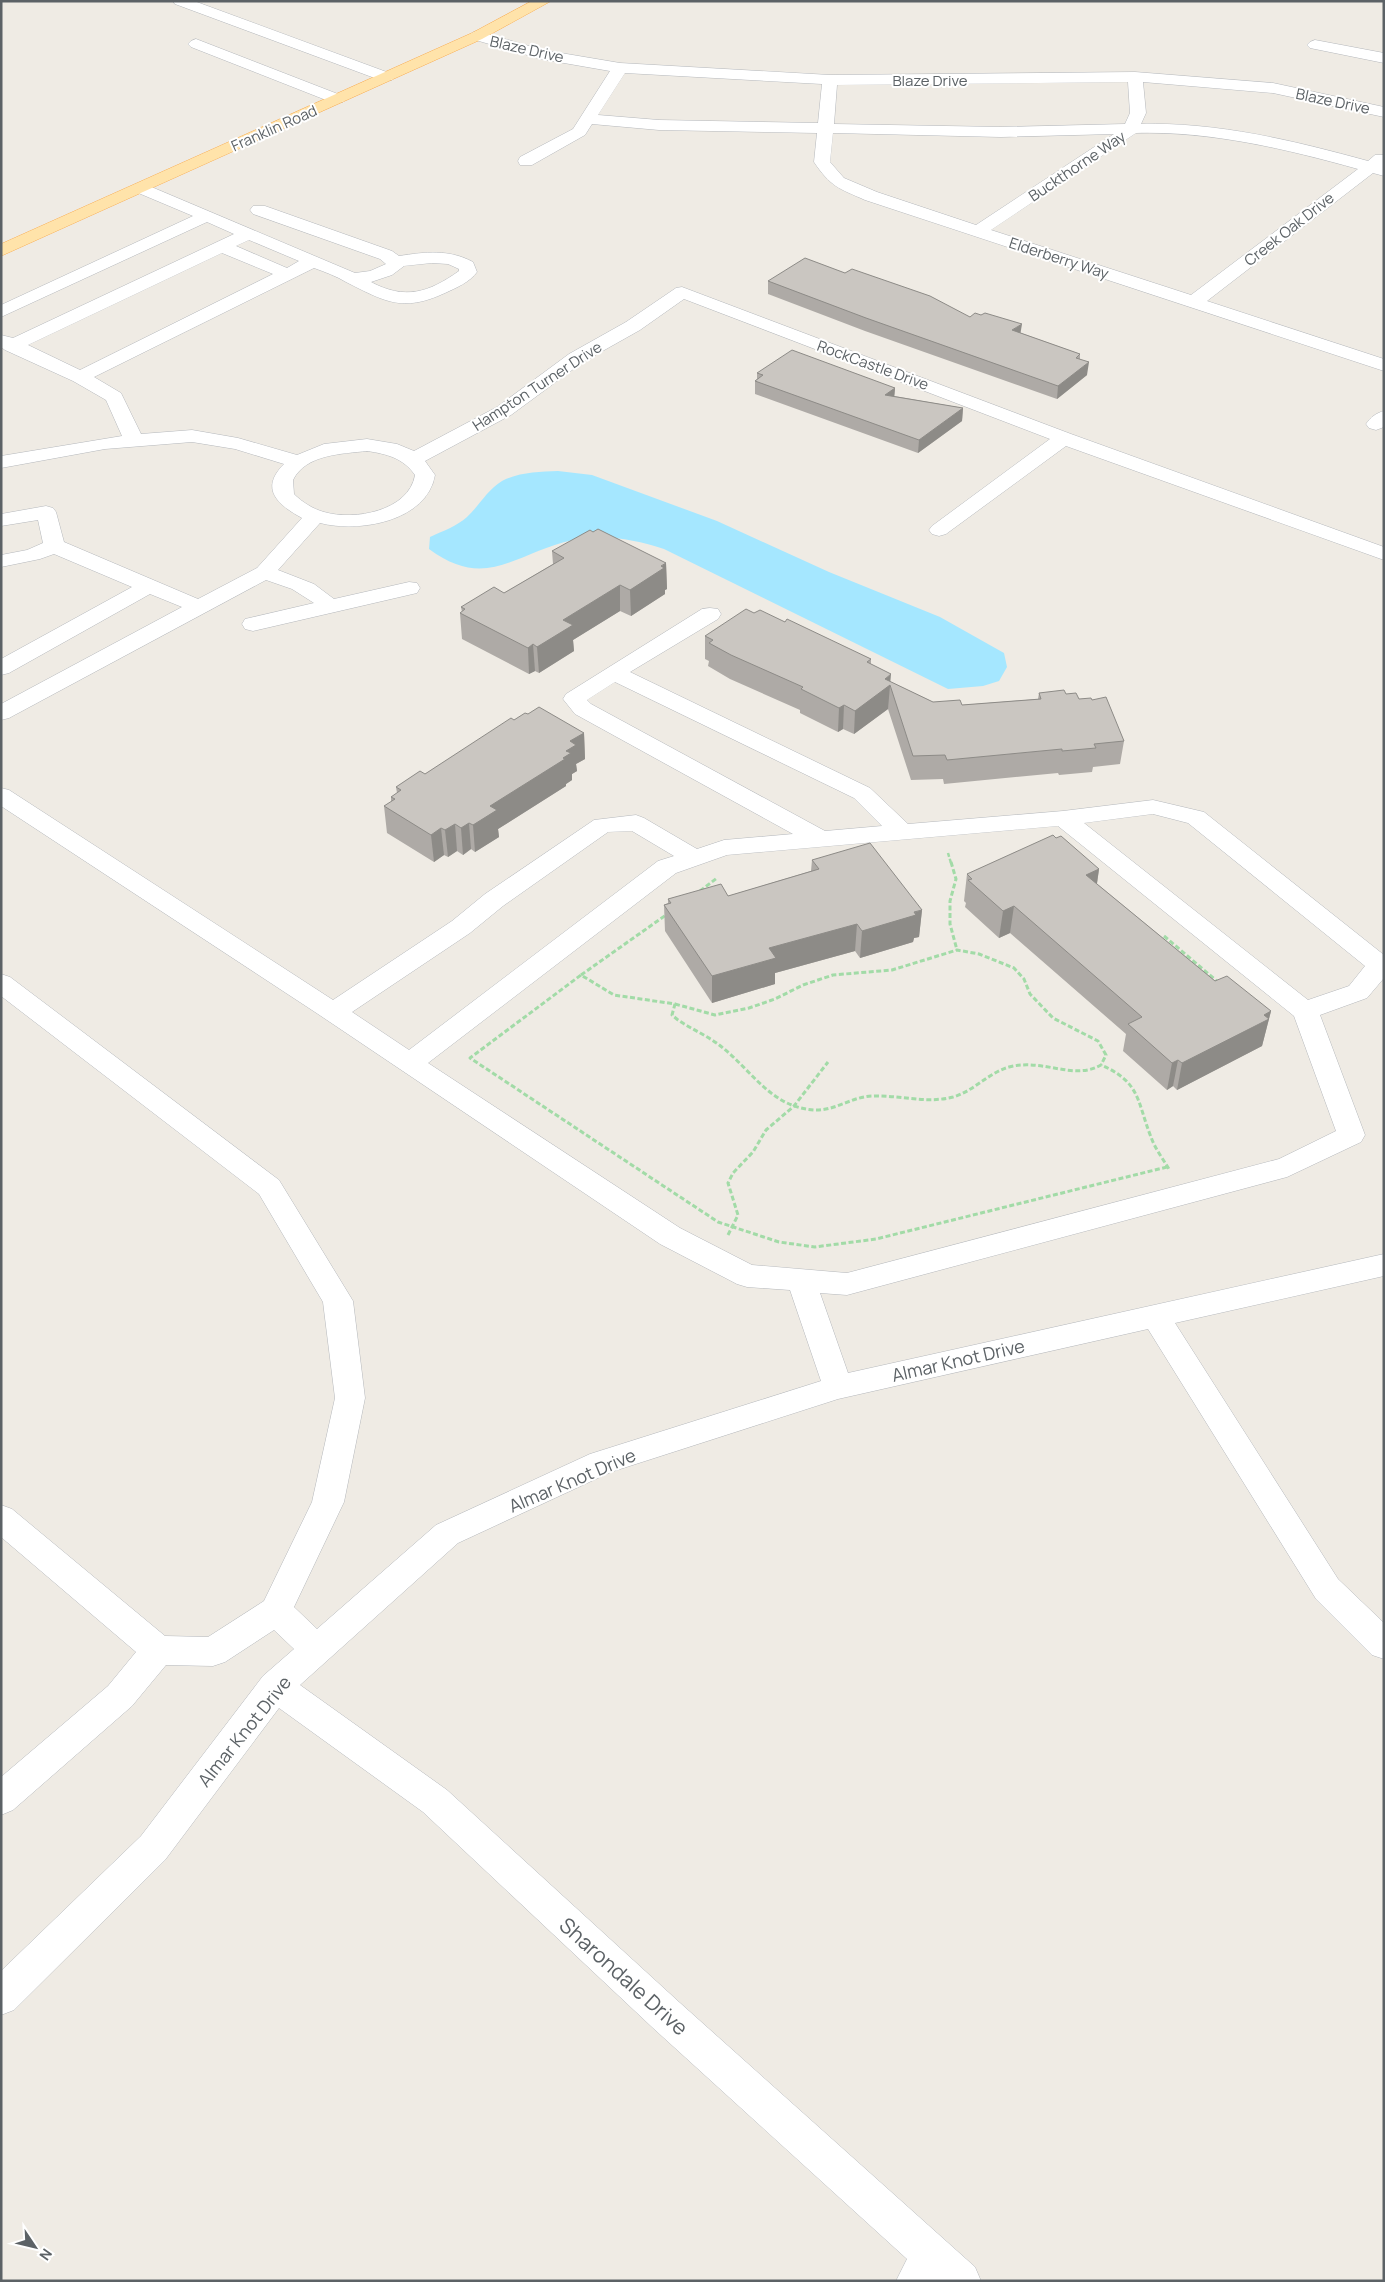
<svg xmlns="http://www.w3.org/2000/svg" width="1385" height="2282" font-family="Manrope,sans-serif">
<rect width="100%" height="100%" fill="#efebe4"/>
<path fill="#a5e7ff" d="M558,471L592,475L717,521L829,572L940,617L1004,653L1007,667L999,681L983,686L948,689L664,549C634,539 605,534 573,540C516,552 487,592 429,549L430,537C443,531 457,526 467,517C480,505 487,490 502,481C519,472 539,472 558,471Z"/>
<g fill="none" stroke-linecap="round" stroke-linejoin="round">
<defs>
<g id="minor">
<path d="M173,1H194L392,74L394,77L392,80H380L175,4Z"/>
<path d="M477,31L543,50L620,63L830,75L1135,72L1273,83L1384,107V117L1273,93L1143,82L1146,113L1141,124C1218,122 1295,141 1368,161L1375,155H1384V176L1373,173L1207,301L1384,359V371L865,200C838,188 831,187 814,162L817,133L659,130L592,124L585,135L532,165H520L518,161L520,157L573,129L610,71L541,59L472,39L469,36L472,33ZM625,73L822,84L818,123L659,120L598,115ZM1128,82L1130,113L1125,124L1001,127L834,124L837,85ZM833,133L1001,137L1114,134L976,225L877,192L844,178L830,162ZM1136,133C1211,131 1286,149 1358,169L1191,295L991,230Z"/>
<path d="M196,39L343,96L345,99L343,102H331L191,47L188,44L191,41Z"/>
<path d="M1315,40L1384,53V63L1310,48L1307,45L1310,42Z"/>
<path d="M142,183L355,273L370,271L386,264L380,259L253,214L250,210L253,206H265L392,251L399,256C425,252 449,249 473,262L477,272C470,282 456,288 445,293C402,313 384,301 346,282C336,276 325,272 314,268L94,377L121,393L141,434L192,430L238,438L297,455L324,444L367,439L397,444L414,451L497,407L569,354L626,322L676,288L682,287L1071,434L1384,547V560L1066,446L946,534L939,536L932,534L929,530L932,526L1050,439L684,299L640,330L583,362L511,415L425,461L435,475C427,522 358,533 320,523L278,570L314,584L334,599L409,582L417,583L420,588L417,593L253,631L245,629L242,624L245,619L314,603L292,589L266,580L9,718L1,720V704L182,607L150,594L9,673L1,675V659L132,587L54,554L40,559L1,567V555L27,550L43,543L38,520L1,526V514L46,506L53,508L56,512L64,542L198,599L257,568L302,518C278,505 259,489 284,464L235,449L192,442L105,449L1,468V456L122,436L106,400L73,381L5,350L1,347V335L13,338L234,234L207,222L1,317V305L193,216L136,192L134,188L136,184ZM249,240L299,261L287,268L236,246ZM222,253L273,274L80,370L28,345ZM432,263L448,264L459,269V271C428,293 405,300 371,282L392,275L404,266ZM367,451C387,454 403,458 415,475C409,511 354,521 324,512C313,509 302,502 294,494L293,480C306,454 342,454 367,451Z"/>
<path d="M1384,411V427L1376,430L1369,428L1366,424C1371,417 1376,413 1384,411Z"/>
<path d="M710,608L718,609L721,614L718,619L630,672L870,788L908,824L1063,811L1153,800L1204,812L1384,955V978L1367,998L1320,1015L1365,1135L1361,1142L1287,1177L847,1295L820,1293L848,1373L1384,1254V1276L1175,1323L1338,1579L1384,1623V1659L1372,1655L1316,1599L1148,1329L838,1399L611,1472L458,1543L300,1685L447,1790L679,2002L975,2267L981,2281H896L907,2259L653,2028L423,1812L279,1708L165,1860L14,2010L1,2015V1971L141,1836L263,1676L294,1649L274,1630L225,1662L213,1666L166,1665L132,1706L13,1810L1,1815V1777L108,1686L136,1652L1,1537V1505L12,1509L165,1636L208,1637L264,1601L312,1502L335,1398L323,1302L259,1194L1,996V974L10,977L279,1180L353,1301L365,1398L344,1502L294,1607L317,1629L436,1525L590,1454L821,1381L790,1290L747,1287L737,1284L660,1244L318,1014L1,806V788L9,790L333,1000L452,921L485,894L594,820L636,815L644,818L697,849L724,840L793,834L575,714L563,699L566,694L702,609ZM615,682L854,798L882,826L825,831L591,704L587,700ZM1153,814L1188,823L1365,966L1349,986L1308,1000L1084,823ZM1058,826L1294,1016L1336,1131L1279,1159L847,1273L752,1265L680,1228L428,1063L676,873L727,855ZM632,831L674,856L658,861L409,1050L352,1012L470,933L503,906L608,832Z"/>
</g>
<path id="major" d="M532,1H551L482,39L1,256V244L472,33Z"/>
</defs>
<use href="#minor" stroke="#b5b8bc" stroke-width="1"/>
<use href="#major" stroke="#f9ae54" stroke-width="1"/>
<path stroke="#a2dba7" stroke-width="2.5" stroke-dasharray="4 2" stroke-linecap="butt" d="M948,853L951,863"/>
<g stroke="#a2dba7" stroke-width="3" stroke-dasharray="5 2.5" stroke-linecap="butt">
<path d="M951,862L956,879L950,901V924L957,950"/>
<path d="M700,891L717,878"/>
<path d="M1164,936L1218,982"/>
<path d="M581,975L666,915"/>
<path d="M675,1004L715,1015L749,1008L775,999L803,985L833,975L892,970L957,950L979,954L1014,968L1024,979L1030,994L1053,1018L1098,1041L1106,1055L1101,1065"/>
<path d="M1167,1167L876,1239L815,1247L779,1242L718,1222L470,1058L581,975L614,995L675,1004L672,1015L678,1020C693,1030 710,1037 723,1048C753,1072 772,1108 815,1110C835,1111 853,1096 873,1096C900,1095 926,1104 953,1097C974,1091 988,1073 1009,1067C1044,1058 1073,1081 1101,1065C1141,1082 1137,1102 1151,1137C1155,1149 1164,1160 1170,1171"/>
<path d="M728,1235L738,1215L728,1183L733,1173L753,1152L766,1130L794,1106L828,1062"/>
</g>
<use href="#minor" fill="#fff" fill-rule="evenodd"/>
<use href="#major" fill="#ffe3aa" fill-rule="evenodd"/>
</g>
<g fill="#aeaaa6">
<path d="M768,281L970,317L1021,333L1080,354V359L1087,375L1057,399L865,331L768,294Z"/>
<path d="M757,373L895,388L894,396L963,408L962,421L918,453L755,394V381L757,379Z"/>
<path d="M552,551L666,563L667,589L665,590V594L631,616L620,611L573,640L574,651L539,673L535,671L529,674L462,639L460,613L462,612L461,607L504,593L553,564Z"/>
<path d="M754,613L785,622L871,659V664L891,682L933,702L962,705L1038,699L1039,693L1066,694L1079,699L1092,700L1124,741L1120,764L1093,767L1092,772L1059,775L1058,773L944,784L943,779L911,780L888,709L854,734L843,729L838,732L800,713V710L730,679L708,666L709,661L705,659V636Z"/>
<path d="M528,714L584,733L585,759L576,764L577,771L572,774V780L566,784V786L498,829L499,837L475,852L471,849L463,855L457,851L448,857L444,855L434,862L387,833L384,806L391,802V797L397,793L396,787L425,774L514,720Z"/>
<path d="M812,860L922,910L919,937L914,938L913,942L860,958L855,951L775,973V984L712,1003L665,931L664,905L668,903V899L728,896L811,871Z"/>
<path d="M1099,869L1097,884L1215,981L1271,1011L1262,1046L1177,1090L1173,1086L1167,1090L1123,1051L1126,1034L1010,933L999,938L965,907L966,903L964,901L967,874Z"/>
</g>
<g fill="#8d8b87">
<path d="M1022,324L1020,336L1012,330Z"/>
<path d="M1089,362L1087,375L1057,399L1058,386Z"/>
<path d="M895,388L894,401L885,395Z"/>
<path d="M963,408L962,421L918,453L919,440Z"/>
<path d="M666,563L667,589L665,590V594L631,616L630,590Z"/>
<path d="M620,585V611L573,640L574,651L539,673L537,647L563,620Z"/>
<path d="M533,644L535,671L529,674L528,648Z"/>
<path d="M891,674L888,709L854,734L855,711L885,679Z"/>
<path d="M844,705L843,729L838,732L839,708Z"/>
<path d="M584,733L585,759L576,764L577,771L572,774V780L566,784V786L498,829L499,837L475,852L473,825L490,806L566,751L570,741Z"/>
<path d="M469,823L471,849L463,855L461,828Z"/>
<path d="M455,824L457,851L448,857L445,830Z"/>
<path d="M441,828L444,855L434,862L431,835Z"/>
<path d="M1099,869L1095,896L1086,875Z"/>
<path d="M1014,906L1010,933L999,938L1003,911Z"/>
<path d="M922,910L919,937L914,938L913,942L860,958L862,931Z"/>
<path d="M857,924L855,951L775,973V984L712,1003V976L769,948Z"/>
<path d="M1271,1011L1262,1046L1177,1090L1182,1063Z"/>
<path d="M1178,1060L1173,1086L1167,1090L1172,1063Z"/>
</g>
<g fill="#cac6c1" stroke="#8d8b87">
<path d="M805,258L845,273L852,269L930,296L970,317L975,313L981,315L985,313L1022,324L1012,330L1080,354L1076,358L1089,362L1058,386L866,318L768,281Z"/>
<path d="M792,350L895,388L885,395L963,408L919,440L755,381L763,375L757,373Z"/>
<path d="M598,529L666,563L661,566L664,568L630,590L620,585L563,620L573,625L537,647L533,644L528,648L460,613L465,609L461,607L494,587L504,593L564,558L552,551L590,530L593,532Z"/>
<path d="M746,609L754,613L760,610L785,622L787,619L871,659L867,662L891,674L885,679L933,702L960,700L962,705L1041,699L1039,693L1064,690L1066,694L1076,693L1079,699L1091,698L1092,700L1106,697L1124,741L1094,744L1096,748L1062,751V749L947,760L945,755L913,756L890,685L855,711L844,705L839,708L801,689L803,687L731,655L709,643L713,640L705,636Z"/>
<path d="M539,707L584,733L570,741L576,745L566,751L571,753L563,758L565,759L490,806L497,810L473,825L469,823L461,828L455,824L445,830L441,828L431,835L384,806L395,799L391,797L401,790L396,787L420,771L425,774L511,718L514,720L525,713L528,714Z"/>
<path d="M1053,835L1056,838L1061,836L1099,869L1086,875L1215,981L1227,976L1271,1011L1264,1015L1269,1019L1182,1063L1178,1060L1172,1063L1128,1024L1142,1017L1014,906L1003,911L968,880L972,879L967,874Z"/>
<path d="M870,843L922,910L914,912L916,915L862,931L857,924L769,948L776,958L712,976L664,905L671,903L668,899L721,884L728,896L819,869L812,860Z"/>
</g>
<g text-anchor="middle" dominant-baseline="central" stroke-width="4" stroke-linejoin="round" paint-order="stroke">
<g font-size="15" fill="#5c6266" stroke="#fff">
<text transform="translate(527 49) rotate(13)">Blaze Drive</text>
<text x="930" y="80">Blaze Drive</text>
<text transform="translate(1333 101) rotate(12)">Blaze Drive</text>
<text transform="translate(274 128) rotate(-24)">Franklin Road</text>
<text transform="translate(1077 166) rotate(-34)">Buckthorne Way</text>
<text transform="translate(1289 229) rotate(-38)">Creek Oak Drive</text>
<text transform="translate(1059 258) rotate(18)">Elderberry Way</text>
<text transform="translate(873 365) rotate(20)">RockCastle Drive</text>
<text transform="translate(537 386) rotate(-33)">Hampton Turner Drive</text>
</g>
<g font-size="18" fill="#5c6266" stroke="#fff">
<text transform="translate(958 1360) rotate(-13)">Almar Knot Drive</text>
<text transform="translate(572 1480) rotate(-23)">Almar Knot Drive</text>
<text transform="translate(244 1731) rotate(-51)">Almar Knot Drive</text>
</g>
<g font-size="21" fill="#5c6266" stroke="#fff">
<text transform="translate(624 1976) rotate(42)">Sharondale Drive</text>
</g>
</g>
<rect width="1385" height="2282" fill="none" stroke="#5c6266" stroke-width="5"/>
<g transform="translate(35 2247) rotate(125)" stroke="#ffffff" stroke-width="4" paint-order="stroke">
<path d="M0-4L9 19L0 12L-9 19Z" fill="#5c6266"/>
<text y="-8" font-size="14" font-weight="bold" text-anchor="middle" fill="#5c6266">N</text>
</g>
</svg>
